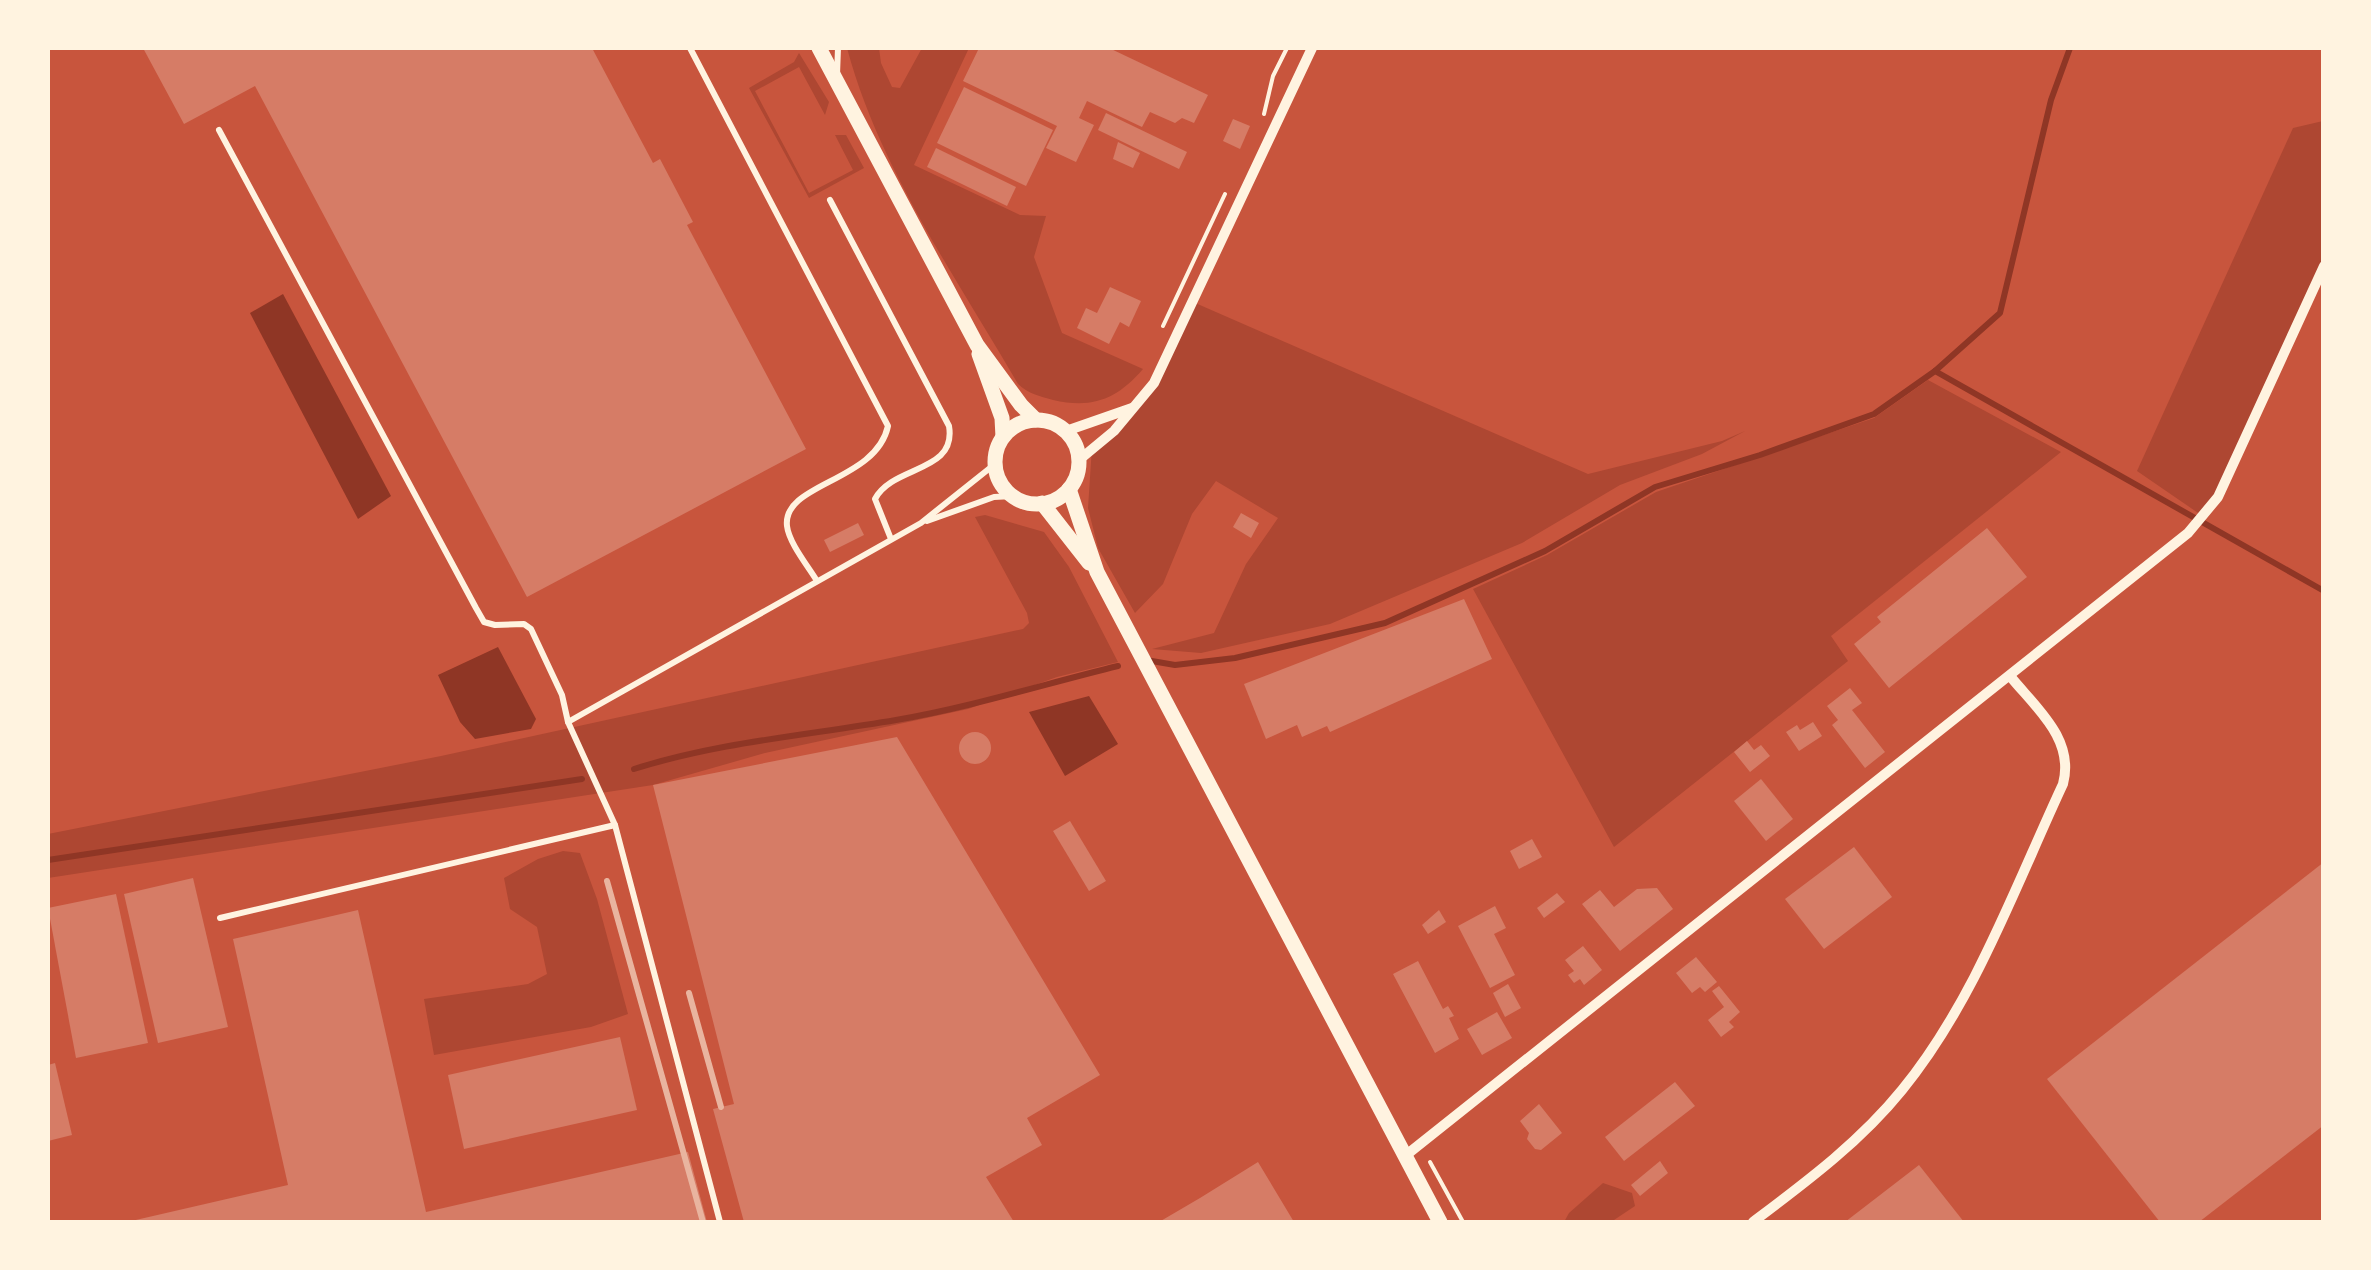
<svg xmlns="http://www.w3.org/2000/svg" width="2371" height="1270" font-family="'PT Sans',sans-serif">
<rect width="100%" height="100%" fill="#c8553d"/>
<g fill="#ae4732">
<path d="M847,48H879L881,63L892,87L900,88L922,48H969L914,165L1020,215L1046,216L1034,257L1062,333L1143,369C1117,399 1093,409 1053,400C1039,396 1029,394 1018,384C956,277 879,168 847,48Z"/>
<path d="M799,53L829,102L825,115L799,67L755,91L809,193L853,170L835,135H846L864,168L809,198L749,88L794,62Z"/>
<path d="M2323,121V266L2204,517L2137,471L2293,128Z"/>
<path d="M1193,302L1588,474L1722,441L1745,431L1702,454L1620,485L1522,543L1330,624L1201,653L1152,649L1214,633L1246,564L1278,518L1216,481L1192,514L1163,584L1135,613L1098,548L1088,508L1092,447L1154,383Z"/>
<path d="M1928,380L2061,452L1831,636L1848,661L1614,847L1473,589L1547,555L1656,492L1874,418Z"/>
<path d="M985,515L1044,532L1069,567L1118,662L1057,677L968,709L765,753L653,785L48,878V834L441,756L1023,629L1029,623L1027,613L975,517Z"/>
<path d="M563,851L580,853L597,899L628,1014L591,1027L434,1055L424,999L528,984L547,974L537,927L510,909L504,878L538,859Z"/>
<path d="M1603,1183L1632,1193L1635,1206L1611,1222H1564L1569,1213Z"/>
</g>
<g fill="#8f3625">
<path d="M283,294L391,496L358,519L250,313Z"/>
<path d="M498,647L536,719L531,729L475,739L460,722L438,675Z"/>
<path d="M1089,696L1118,744L1065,776L1029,712Z"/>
</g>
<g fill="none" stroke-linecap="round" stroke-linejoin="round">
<g stroke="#8f3625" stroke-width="6">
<path d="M1935,371L2324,591"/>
<path d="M1146,660L1175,665L1235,658L1385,623L1545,551L1655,487L1760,455L1874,414L1935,371L2000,313L2051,100L2070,48"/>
<path d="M634,769C719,742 809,735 896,720C972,707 1044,684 1118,666"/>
<path d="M48,860L582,779"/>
</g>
</g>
<g fill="#d67c66">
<path d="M143,48H592L653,163L660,159L693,222L687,225L806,449L527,597L255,86L184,124Z"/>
<path d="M979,48H1109L1208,95L1194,123L1182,118L1175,123L1150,112L1142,127L1087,101L1079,118L1094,125L1076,162L1046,148L1057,126L963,81Z"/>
<path d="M964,87L1053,130L1026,186L937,143Z"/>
<path d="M1106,113L1187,152L1179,169L1098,130Z"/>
<path d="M1233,119L1250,126L1240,149L1223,141Z"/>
<path d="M1118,142L1140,153L1133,168L1113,159Z"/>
<path d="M936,148L1016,187L1007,206L927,167Z"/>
<path d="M1110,287L1141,301L1129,327L1120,322L1109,344L1077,328L1086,308L1097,313Z"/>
<path d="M1241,513L1259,523L1251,538L1233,527Z"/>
<path d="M858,523L864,535L830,552L824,540Z"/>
<path d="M1987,528L2027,577L1889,688L1854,644L1881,622L1877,617Z"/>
<path d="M1464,599L1492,659L1330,732L1327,726L1302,737L1297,725L1266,739L1244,684Z"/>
<path d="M1850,688L1862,703L1852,710L1885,752L1865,768L1832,725L1838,720L1827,706Z"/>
<path d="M1813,722L1822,736L1799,751L1786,732L1797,725L1800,730Z"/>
<circle cx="975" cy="748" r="16"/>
<path d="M897,737L1100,1075L1027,1118L1042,1145L986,1177L1014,1222H744L713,1109L734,1104L653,785Z"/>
<path d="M1747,741L1754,750L1761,745L1770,756L1750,772L1734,752Z"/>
<path d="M1761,779L1793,819L1766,841L1734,801Z"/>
<path d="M1070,821L1106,881L1089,891L1053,831Z"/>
<path d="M1532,839L1542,857L1519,869L1510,851Z"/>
<path d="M1854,847L1892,897L1824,949L1785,899Z"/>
<path d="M2324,862V1125L2199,1222H2160L2047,1079Z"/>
<path d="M193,878L228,1027L158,1043L124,894Z"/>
<path d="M1657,888L1673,909L1620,951L1582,904L1600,890L1614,907L1637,889Z"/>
<path d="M1557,893L1565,902L1544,918L1537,908Z"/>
<path d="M116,894L148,1043L76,1058L48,908Z"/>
<path d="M1495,906L1506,928L1494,934L1515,975L1490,988L1458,926Z"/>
<path d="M358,910L426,1212L688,1152L707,1222H127L288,1185L233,939Z"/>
<path d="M1439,910L1446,922L1428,934L1422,925Z"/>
<path d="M1583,946L1602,970L1584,985L1580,979L1574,983L1568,975L1574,971L1565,960Z"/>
<path d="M1696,957L1717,982L1705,992L1700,987L1692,993L1676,973Z"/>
<path d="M1418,961L1443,1009L1448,1006L1454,1016L1449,1018L1459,1039L1435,1053L1393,974Z"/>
<path d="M1508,984L1521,1008L1505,1017L1493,993Z"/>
<path d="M1719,986L1740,1012L1729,1022L1734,1027L1721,1037L1708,1020L1724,1007L1712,991Z"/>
<path d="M1497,1012L1512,1038L1482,1055L1467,1029Z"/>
<path d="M620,1037L637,1110L464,1149L448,1075Z"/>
<path d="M55,1063L72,1135L48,1141V1065Z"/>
<path d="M1675,1082L1695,1106L1624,1161L1605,1137Z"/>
<path d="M1539,1104L1562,1133L1541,1150L1535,1149L1527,1139L1529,1133L1520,1121Z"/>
<path d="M1660,1161L1668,1173L1640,1196L1631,1185Z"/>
<path d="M1258,1162L1294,1222H1159L1200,1198Z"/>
<path d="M1919,1165L1964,1222H1845Z"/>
</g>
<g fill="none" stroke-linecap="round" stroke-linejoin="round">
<g stroke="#fff3e0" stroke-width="4">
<path d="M1264,114L1273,76L1287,48"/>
<path d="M1163,326L1225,194"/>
<path d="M1430,1162L1463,1222"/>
</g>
<g stroke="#fff3e0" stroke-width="6">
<path d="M690,48L888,426C876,482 782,483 787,526C789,543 808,566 817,581"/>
<path d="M837,75L838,48"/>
<path d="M219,130L476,608L484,622L495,625L524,624L531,629L562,695L568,722L921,523L995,464"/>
<path d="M830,200L949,426C957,473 893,465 875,499L891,539"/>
<path d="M927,521L994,497L1013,496"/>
<path d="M568,722L615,825"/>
<path d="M220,918L615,825L720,1222"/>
</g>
<g stroke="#fff3e0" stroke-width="10">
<path d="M1066,431L1132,408"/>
<path d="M1079,460L1114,431L1154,383L1312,48"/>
<path d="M1405,1156L2188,533L2218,497L2324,266"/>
<path d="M1753,1222C1806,1182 1860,1142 1902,1090C1974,1002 2015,887 2063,784C2075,739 2036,708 2010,676"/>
</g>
<g stroke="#fff3e0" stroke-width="15">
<path d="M819,48L977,345L1021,405L1036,420"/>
<path d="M979,354L1002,418L1003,437"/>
<circle cx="1037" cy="462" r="42"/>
<path d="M1069,489L1097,572L1440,1222"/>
<path d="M1042,503L1089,563"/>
</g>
<g stroke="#e9b49f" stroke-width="6">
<path d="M607,881L703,1222"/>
<path d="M689,993L721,1107"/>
</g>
</g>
<rect width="2371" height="1270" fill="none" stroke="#fff3e0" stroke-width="100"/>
</svg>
